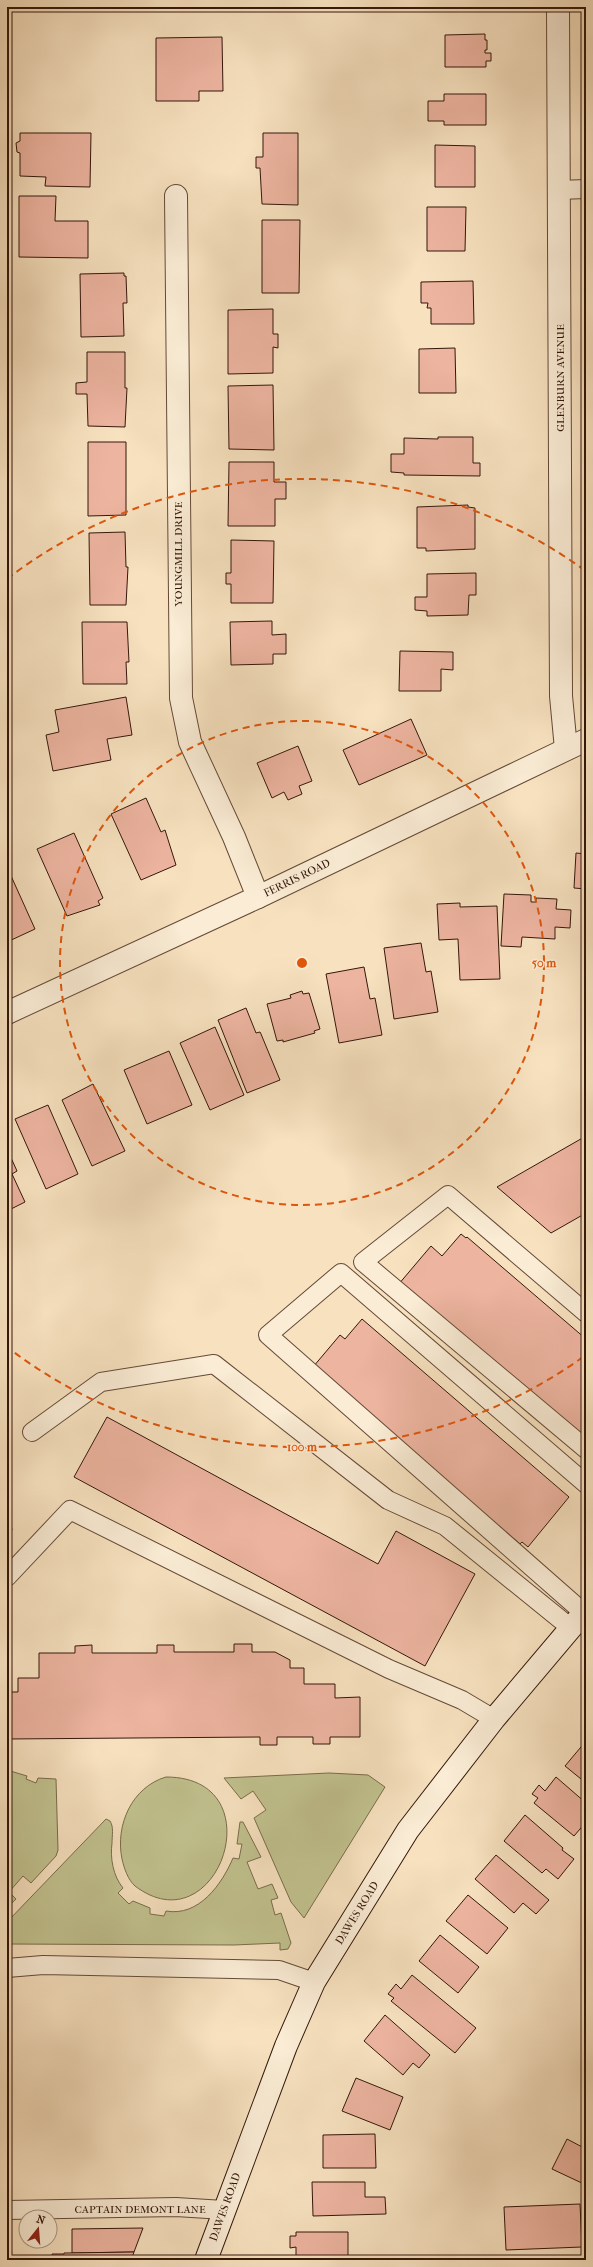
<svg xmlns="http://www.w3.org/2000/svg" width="593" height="2267" font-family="'IM FELL French Canon',serif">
<rect width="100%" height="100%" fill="#f7e1bf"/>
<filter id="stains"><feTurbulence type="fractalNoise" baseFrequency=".005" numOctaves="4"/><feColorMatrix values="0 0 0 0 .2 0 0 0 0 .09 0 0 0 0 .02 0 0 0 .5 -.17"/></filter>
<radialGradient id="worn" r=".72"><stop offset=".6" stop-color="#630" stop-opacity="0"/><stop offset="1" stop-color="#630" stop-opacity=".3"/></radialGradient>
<g fill="#c1c28f" stroke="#7a6c4c">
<path d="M7,1770L27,1776L26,1779L36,1783L38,1778L56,1779L58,1850L56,1856L31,1883L23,1876L9,1892L16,1899L7,1908Z"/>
<path d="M329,1773L368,1775L385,1787L304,1918L291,1902L254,1818L266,1810L253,1791L241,1799L224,1778Z"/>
<path d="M166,1777C277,1777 218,1949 135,1886C128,1880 124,1868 122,1859C115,1825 132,1787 166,1777Z"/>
<path d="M106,1819L110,1821C114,1827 112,1836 112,1843C110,1858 113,1876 123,1888L118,1893L129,1904L133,1901L150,1908V1914L164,1916L166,1911C199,1917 222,1884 233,1858L239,1859L242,1844H237L240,1822H243L261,1857L247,1862L258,1889L272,1884L278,1898L271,1900L275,1915L281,1913L291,1943L288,1949L280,1950V1943L234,1945L7,1944V1922Z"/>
</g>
<g fill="#edb4a0" stroke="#34170a">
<path d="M445,7H485L445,9Z"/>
<path d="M485,34V40H487V50H485V53H491V61H486V67H445V35Z"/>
<path d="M222,37L223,91H199V101H156V38Z"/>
<path d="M444,94H486V125H444V121H428V101H444Z"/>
<path d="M20,133H91L90,187L45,186L46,177L20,176V153L17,152L16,143L20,141Z"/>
<path d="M263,133H298V205L262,204L260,168H256V157H263Z"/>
<path d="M435,145L475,146V187H435Z"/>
<path d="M19,196H56L55,221H88V258L19,257Z"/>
<path d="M427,207H466L465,251H427Z"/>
<path d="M262,220H300L299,293H262Z"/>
<path d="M124,273V276H126L127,303H123L124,336L81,337L80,274Z"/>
<path d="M473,281L474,324H431V308H427L428,303H421V282Z"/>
<path d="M273,309V334H278V348L273,347V373L228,374V310Z"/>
<path d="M455,348L456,393H419V349Z"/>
<path d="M87,352H125V388H127L125,427L88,426L87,394H76V383L87,382Z"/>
<path d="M273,385L274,450L229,449L228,386Z"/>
<path d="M438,437H473V463H480V476L404,475V473L391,472V454H404V438L438,439Z"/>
<path d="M88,442H126V515L88,516Z"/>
<path d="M229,462H274V482H286V499H275V526H228Z"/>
<path d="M468,505V507L475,508V549L426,551V548H417V507Z"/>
<path d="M125,532L126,567H128L126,605H90L89,533Z"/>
<path d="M231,540L274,541L273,603H231V584H226V573H231Z"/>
<path d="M476,573V595H469L468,615L427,616V611L415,610V597H427V574Z"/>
<path d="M272,621V635L286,634V654H273V664L231,665L230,622Z"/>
<path d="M82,622H127L129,662H126L127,684H83Z"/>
<path d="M400,651L453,652V670L441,669V691H399Z"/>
<path d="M126,697L132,735L107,739L111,760L53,771L46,735L59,732L55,710Z"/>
<path d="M411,719L427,755L359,785L343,750Z"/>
<path d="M298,746L312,781L299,786L302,794L288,800L284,792L272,798L257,763Z"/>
<path d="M146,798L161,832L165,830L176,865L141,880L111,814Z"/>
<path d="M74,833L103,898L98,901L100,905L67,916L37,849Z"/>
<path d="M576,853L586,854V889L574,888Z"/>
<path d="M7,867L35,929L7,942Z"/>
<path d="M504,894L531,895V902H536V898L557,899L556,909L571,910L570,928L555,927V939L522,937L521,947L501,946Z"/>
<path d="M460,903V907L497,906L500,979L460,980L458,939L439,940L437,904Z"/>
<path d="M421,943L426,972L431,971L438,1012L394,1019L384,948Z"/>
<path d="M364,967L370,999L375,998L382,1035L339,1043L326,974Z"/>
<path d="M302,991L303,994L309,993L320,1029L314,1031L315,1033L283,1042V1040L277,1041L267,1004L291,998L290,995Z"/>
<path d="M246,1008L256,1033L260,1032L261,1034L280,1080L247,1093L218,1020Z"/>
<path d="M215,1027L244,1095L210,1110L180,1043Z"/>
<path d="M169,1051L192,1105L147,1124L124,1070Z"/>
<path d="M93,1084L125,1151L92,1166L62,1100Z"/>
<path d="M48,1105L78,1174L46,1189L15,1119Z"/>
<path d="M586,1136V1213L551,1233L497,1187Z"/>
<path d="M7,1149L17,1171L12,1174L25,1202L7,1211Z"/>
<path d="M461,1234L466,1238L467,1237L586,1339V1444L398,1285L431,1246L442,1256Z"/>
<path d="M362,1319L569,1497L528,1547L522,1542L520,1544L313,1367L340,1335L345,1339Z"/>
<path d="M107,1417L378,1564L396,1531L475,1574L425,1666L74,1477Z"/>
<path d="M7,1509L12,1530L7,1531Z"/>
<path d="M234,1644H252V1652H275L290,1660V1668H304V1684H335V1698L360,1697V1737H330V1744H313V1737H277V1745H260V1737L7,1739V1692H18V1678H39V1653H75V1646L92,1645V1653H157V1645H174V1652H234Z"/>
<path d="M586,1741V1783L565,1766Z"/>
<path d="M556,1777L586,1803V1822L574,1836L534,1803L538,1798L532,1794L539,1785L545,1791Z"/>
<path d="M525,1815L563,1848L562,1850L574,1859L558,1879L546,1869L542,1873L504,1841Z"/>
<path d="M496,1855L549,1900L536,1914L523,1903L514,1913L475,1879Z"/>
<path d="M468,1895L508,1928L487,1954L446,1921Z"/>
<path d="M440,1935L479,1967L458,1993L419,1961Z"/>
<path d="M412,1975L476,2028L455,2053L391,2001L394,1998L388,1994L396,1984L401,1989Z"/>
<path d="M385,2015L430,2055L419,2068L413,2063L403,2075L364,2041Z"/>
<path d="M356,2078L403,2097L390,2130L342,2111Z"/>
<path d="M375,2134L376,2168H323V2135Z"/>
<path d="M567,2139L586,2149V2185L552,2169Z"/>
<path d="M312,2182H365V2197H385L386,2214L313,2216Z"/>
<path d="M580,2204L582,2247L506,2250L504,2207Z"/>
<path d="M143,2228L134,2252L72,2253V2229Z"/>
<path d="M296,2232H348V2260H296V2247L290,2248V2236H296Z"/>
<path d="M134,2252L131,2260H52V2254H64V2253Z"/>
<path d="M579,2256V2260H527V2257Z"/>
</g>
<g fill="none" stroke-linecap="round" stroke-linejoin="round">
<defs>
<g id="lane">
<path d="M559,190L586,189"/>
<path d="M586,1313L448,1195L363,1262L586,1449"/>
<path d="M32,1432L101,1382L214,1364L388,1500L445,1526L571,1628"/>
<path d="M7,1577L70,1510L389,1669L462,1700L494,1719"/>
<path d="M584,1613L268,1335L341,1273L586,1484"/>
<path d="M7,1968L43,1965L279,1970L314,1982"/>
<path d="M7,2210L176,2207L224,2210"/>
</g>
<g id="street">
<path d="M558,7L561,696L566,749"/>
<path d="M176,196L181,698L190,742L234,837L258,897"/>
<path d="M7,1013L258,897L586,740"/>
</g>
<path id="secondary" d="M206,2260L286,2046L314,1982L408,1830L494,1719L586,1610"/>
</defs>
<use href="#lane" stroke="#654a37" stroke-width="20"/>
<use href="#street" stroke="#654a37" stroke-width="24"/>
<use href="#secondary" stroke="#34170a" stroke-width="24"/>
<use href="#lane" stroke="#faecd5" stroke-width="18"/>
<use href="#street" stroke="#faecd5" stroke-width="22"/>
<use href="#secondary" stroke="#faecd5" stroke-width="22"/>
</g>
<g fill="none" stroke="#df560c" stroke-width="2" stroke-dasharray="7 5">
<circle cx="302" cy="963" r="242"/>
<path d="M583 1357A484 484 0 0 1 7 1347M7 579A484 484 0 0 1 583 569"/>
</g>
<g text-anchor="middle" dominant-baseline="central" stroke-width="3" stroke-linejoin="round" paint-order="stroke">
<g font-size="11" fill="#34170a" stroke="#faecd5">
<text transform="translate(560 378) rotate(-90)">GLENBURN AVENUE</text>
<text transform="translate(178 554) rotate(-90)">YOUNGMILL DRIVE</text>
<text transform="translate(297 878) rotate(-26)">FERRIS ROAD</text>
<text transform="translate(357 1913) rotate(-58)">DAWES ROAD</text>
<text transform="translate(225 2207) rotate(-70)">DAWES ROAD</text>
<text x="140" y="2209">CAPTAIN DEMONT LANE</text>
</g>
</g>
<circle cx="302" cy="963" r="6" fill="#df560c" stroke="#faecd5" stroke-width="2"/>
<g font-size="12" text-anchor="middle" font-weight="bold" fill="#df560c" stroke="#faecd5" stroke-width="3" stroke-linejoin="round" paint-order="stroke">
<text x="544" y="967">50 m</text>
<text x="302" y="1451">100 m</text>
</g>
<rect width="593" height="2267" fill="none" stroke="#f7e1bf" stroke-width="24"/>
<rect x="8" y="8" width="577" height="2251" fill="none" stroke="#34170a" stroke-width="2"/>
<rect x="12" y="12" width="569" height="2243" fill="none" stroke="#34170a"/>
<g transform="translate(38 2229) rotate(17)"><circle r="19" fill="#faecd5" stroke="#ab9784"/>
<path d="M0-3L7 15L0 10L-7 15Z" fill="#8f2418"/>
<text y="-6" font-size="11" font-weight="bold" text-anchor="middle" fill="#34170a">N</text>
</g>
<rect width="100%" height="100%" filter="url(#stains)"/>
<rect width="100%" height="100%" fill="url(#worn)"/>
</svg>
